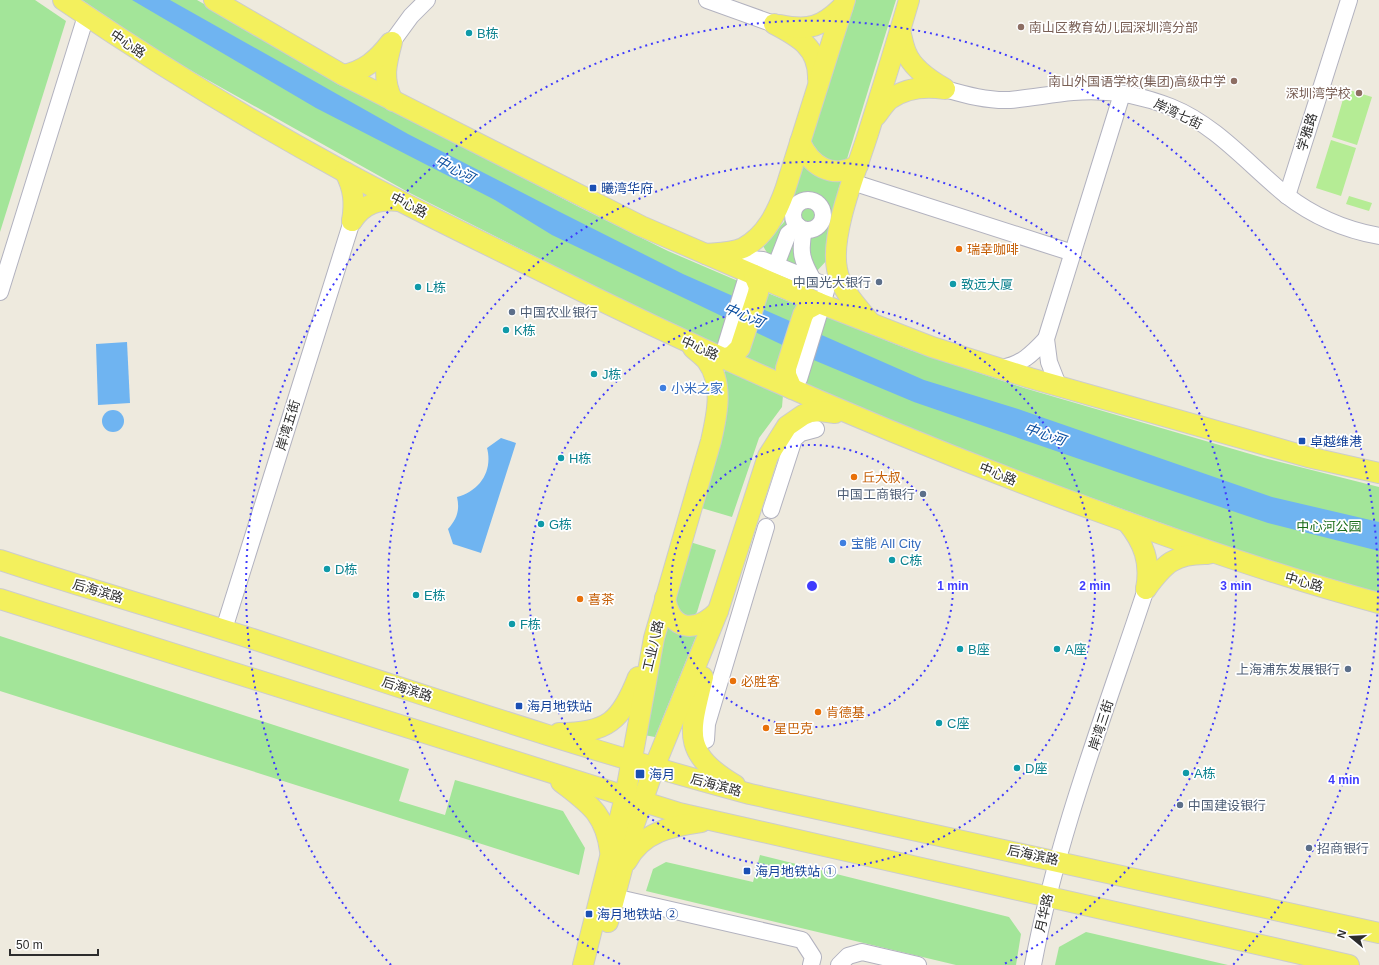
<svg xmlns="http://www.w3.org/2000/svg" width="1379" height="965" font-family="Helvetica,'Noto Sans SC',sans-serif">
<rect width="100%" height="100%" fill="#eeeade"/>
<g fill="#a3e599">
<path d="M0,0H35L66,21L0,232Z"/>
<path d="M82,0H197L358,92L579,207L668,251L745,284L910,350L1024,388L1264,458L1379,487V593L1284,565L1222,545L1023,473L855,407L709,341L617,298L408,192L165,56Z"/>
<path d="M852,0H896L846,162L832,163L809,146Z"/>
<path d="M803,164L842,177L830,220L827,260L816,272L769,256L763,246L784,222Z"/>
<path d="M727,370L783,395L782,407L759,438L732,517L698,507L723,373Z"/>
<path d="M690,542L716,550L697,612L692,619L671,608Z"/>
<path d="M665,623L699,629L655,737L644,735Z"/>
<path d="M0,636L409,769L399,801L445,815L455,780L563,811L585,848L579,875L0,691Z"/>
<path d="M760,855L1009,917L1021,934L1016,965H956L646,891L653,869L666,862L753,882Z"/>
<path d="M1086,932L1228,965H1055L1059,947Z"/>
</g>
<g fill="#b5ec95">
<path d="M1346,89L1372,97L1357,145L1332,137Z"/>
<path d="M1331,140L1356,148L1341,196L1316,188Z"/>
<path d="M1349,196L1372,203L1369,211L1346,204Z"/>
</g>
<g fill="#6fb4f1">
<path d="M132,0H170L408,134L558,211L683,274L924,380L1015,408L1272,497L1379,522V551L1268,523L1146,482L914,402L816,361L552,235L495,200L316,108Z"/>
<path d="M127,342L130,403L98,405L96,344Z"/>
<circle cx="113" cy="421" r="11"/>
<path d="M501,438L516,443L481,553L453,544L448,529C457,519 460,510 457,497C480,491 493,471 487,448Z"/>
</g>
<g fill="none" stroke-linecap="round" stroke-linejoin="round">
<defs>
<g id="minor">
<path d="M707,0L774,24"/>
<path d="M392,42L411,16L427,0"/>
<path d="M945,89C966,95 988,101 1010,100C1031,98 1052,94 1073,92C1106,89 1141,95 1171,107C1216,125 1249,165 1286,195C1313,216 1346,230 1379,236"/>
<path d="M852,182L1073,253"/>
<path d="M1287,196L1349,0"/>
<circle cx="808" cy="215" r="15"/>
<path d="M804,230C799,252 802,261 813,280"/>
<path d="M776,265L788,234L798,226"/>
<path d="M0,292L86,16"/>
<path d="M726,345L748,273L750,259L763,260L825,285L826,291L799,379"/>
<path d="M1001,368C1021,365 1032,354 1046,339"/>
<path d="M1058,385L1049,362L1046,339L1122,94"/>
<path d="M771,510L794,439L801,433L816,429"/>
<path d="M224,629L352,221"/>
<path d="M706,740L707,724L766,527"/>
<path d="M614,897L802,940L813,957L811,965"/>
<path d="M839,965L848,956L862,952L918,965"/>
<path d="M1033,965C1057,837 1105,713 1146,589"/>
</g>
<g id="major">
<path d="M63,0C154,62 247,119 343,171C407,206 473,238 539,270C724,363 914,445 1108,515C1198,548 1287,579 1379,603"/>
<path d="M214,0L343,75L641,226L819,303L932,347L1030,378L1308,457L1379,473"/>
<path d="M774,24C799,37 819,48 818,79"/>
<path d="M780,25C809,31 822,27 843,6"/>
<path d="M900,31C902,37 903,45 906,52C912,68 930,80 944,88"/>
<path d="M392,42C386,64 382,80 393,101"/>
<path d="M343,75C364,71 377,60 390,43"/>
<path d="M876,116C880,111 885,103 890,99C907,87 926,86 945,89"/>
<path d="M800,142C811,166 832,180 858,165"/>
<path d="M345,172C354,189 355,203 352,221"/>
<path d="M352,221C364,203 379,199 400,201"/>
<path d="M706,254C718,253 732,253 743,248C766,236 777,212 785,190L845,0"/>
<path d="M870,322C858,307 840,289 837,269C830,233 857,169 868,134C882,89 896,45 909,0"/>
<path d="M723,359L732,356L740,348L758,293L759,287L754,275"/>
<path d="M792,389L786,375V368L803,315L806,310L819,303"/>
<path d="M1127,522C1144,543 1151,562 1146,589"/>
<path d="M0,560C90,590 181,615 271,645C430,697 588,751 750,794L1379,933"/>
<path d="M1146,589C1164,564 1175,553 1208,554"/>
<path d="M665,598C671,632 696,633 718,611"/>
<path d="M0,599L679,813L1349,965"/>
<path d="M703,677C690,732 680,752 735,785"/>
<path d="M559,733C608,733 621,721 638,677"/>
<path d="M561,782C589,804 605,813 610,851"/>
<path d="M627,861C642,832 672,826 701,822"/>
<path d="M608,922L633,828L654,768L718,611L768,456L787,426L803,415L810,412L820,411L835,413"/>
<path d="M583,965L625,797L654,638L711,441C717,415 724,384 707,361C703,356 697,352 693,348"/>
</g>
</defs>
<use href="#minor" stroke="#b2b2bf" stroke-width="18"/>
<use href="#major" stroke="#ccc" stroke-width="22"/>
<use href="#minor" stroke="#fff" stroke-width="16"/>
<use href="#major" stroke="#f3f05d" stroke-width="20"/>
</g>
<g fill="none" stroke="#3f3bfd" stroke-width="2" stroke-dasharray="2 4">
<circle cx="812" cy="586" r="141"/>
<circle cx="812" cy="586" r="283"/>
<path d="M620 964A424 424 0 1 1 1004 964"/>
<path d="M391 965A566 566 0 1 1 1233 965"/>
</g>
<g fill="#8d6e63" stroke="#fff" stroke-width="1.5">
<circle cx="1021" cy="27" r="4"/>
<circle cx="1234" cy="81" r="4"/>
<circle cx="1359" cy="93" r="4"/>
</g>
<g fill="#0f9aa8" stroke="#fff" stroke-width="1.5">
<circle cx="469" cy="33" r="4"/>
<circle cx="953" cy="284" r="4"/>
<circle cx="418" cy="287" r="4"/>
<circle cx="506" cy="330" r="4"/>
<circle cx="594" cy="374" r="4"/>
<circle cx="561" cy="458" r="4"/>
<circle cx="541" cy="524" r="4"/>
<circle cx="892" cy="560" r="4"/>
<circle cx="327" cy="569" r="4"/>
<circle cx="416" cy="595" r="4"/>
<circle cx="512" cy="624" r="4"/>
<circle cx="960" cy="649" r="4"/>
<circle cx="1057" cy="649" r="4"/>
<circle cx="939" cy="723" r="4"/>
<circle cx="1017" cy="768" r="4"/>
<circle cx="1186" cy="773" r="4"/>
</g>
<g fill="#1a4fb4" stroke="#fff" stroke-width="1.5">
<rect x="589" y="184" width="8" height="8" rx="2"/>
<rect x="1298" y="437" width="8" height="8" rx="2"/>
<rect x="515" y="702" width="8" height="8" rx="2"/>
<rect x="635" y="769" width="10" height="10" rx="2"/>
<rect x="743" y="867" width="8" height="8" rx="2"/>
<rect x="585" y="910" width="8" height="8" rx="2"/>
</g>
<g fill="#e8710a" stroke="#fff" stroke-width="1.5">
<circle cx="959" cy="249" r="4"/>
<circle cx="854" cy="477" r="4"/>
<circle cx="580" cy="599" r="4"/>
<circle cx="733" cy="681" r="4"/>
<circle cx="818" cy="712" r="4"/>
<circle cx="766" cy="728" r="4"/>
</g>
<g fill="#5c6f8a" stroke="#fff" stroke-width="1.5">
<circle cx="879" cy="282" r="4"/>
<circle cx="512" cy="312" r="4"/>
<circle cx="923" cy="494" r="4"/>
<circle cx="1348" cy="669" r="4"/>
<circle cx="1180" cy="805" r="4"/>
<circle cx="1309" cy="848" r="4"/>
</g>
<g fill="#3f7fe0" stroke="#fff" stroke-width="1.5">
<circle cx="663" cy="388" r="4"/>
<circle cx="843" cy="543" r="4"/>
</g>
<g text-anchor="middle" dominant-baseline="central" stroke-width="3.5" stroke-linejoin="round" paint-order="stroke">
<g font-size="13" fill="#785e54" stroke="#fff" text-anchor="end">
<text x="1029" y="27" text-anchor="start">南山区教育幼儿园深圳湾分部</text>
<text x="1226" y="81">南山外国语学校(集团)高级中学</text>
<text x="1351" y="93">深圳湾学校</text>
</g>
<g font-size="13" fill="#0d838f" stroke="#fff" text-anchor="start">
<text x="477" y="33">B栋</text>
<text x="961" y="284">致远大厦</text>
<text x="426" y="287">L栋</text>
<text x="514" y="330">K栋</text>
<text x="602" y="374">J栋</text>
<text x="569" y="458">H栋</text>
<text x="549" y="524">G栋</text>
<text x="900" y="560">C栋</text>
<text x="335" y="569">D栋</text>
<text x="424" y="595">E栋</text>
<text x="520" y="624">F栋</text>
<text x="968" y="649">B座</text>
<text x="1065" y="649">A座</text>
<text x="947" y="723">C座</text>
<text x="1025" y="768">D座</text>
<text x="1194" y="773">A栋</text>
</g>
<g font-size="13" fill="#2c2c2c" stroke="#fff">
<text transform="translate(128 44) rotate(34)">中心路</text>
<text transform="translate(1178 114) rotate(26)">岸湾七街</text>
<text transform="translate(1307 132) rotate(-73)">学雅路</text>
<text transform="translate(409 205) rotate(27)">中心路</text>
<text transform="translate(700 348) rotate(24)">中心路</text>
<text transform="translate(288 425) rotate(-73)">岸湾五街</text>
<text transform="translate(998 474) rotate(22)">中心路</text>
<text transform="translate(1304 582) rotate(16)">中心路</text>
<text transform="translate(98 591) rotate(17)">后海滨路</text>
<text transform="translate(653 646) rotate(-77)">工业八路</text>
<text transform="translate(407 689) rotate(18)">后海滨路</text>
<text transform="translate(1101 725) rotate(-72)">岸湾三街</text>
<text transform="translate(716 785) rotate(15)">后海滨路</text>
<text transform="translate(1033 855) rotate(12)">后海滨路</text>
<text transform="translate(1044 913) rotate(-77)">月华路</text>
</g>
<g font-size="13" fill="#164399" stroke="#fff" text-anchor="start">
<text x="601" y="188">曦湾华府</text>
<text x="1310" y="441">卓越维港</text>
<text x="527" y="706">海月地铁站</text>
<text x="649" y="774">海月</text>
<text x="755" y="871">海月地铁站 ①</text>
<text x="597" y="914">海月地铁站 ②</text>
</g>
<g font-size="13" fill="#c56008" stroke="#fff" text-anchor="start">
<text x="967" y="249">瑞幸咖啡</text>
<text x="862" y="477">丘大叔</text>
<text x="588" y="599">喜茶</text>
<text x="741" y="681">必胜客</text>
<text x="826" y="712">肯德基</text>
<text x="774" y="728">星巴克</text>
</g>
<g font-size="13" fill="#4e5e75" stroke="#fff" text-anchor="end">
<text x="871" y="282">中国光大银行</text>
<text x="520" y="312" text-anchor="start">中国农业银行</text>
<text x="915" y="494">中国工商银行</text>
<text x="1340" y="669">上海浦东发展银行</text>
<text x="1188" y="805" text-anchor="start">中国建设银行</text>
<text x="1317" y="848" text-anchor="start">招商银行</text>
</g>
<g font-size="13" fill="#366cbe" stroke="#fff" text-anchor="start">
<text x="671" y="388">小米之家</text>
<text x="851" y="543">宝能 All City</text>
</g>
<g font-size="13" fill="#196b19" stroke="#fff">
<text x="1329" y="526">中心河公园</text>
</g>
<g font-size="14" font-style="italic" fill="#0b4ea0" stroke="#fff">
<text transform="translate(455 169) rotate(28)">中心河</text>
<text transform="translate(744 315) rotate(23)">中心河</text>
<text transform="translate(1045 434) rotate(19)">中心河</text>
</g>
</g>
<circle cx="812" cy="586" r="6" fill="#3f3bfd" stroke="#fff" stroke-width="2"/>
<g font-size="12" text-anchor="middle" font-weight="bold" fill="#3f3bfd" stroke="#fff" stroke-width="3.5" stroke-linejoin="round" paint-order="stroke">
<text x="953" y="590">1 min</text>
<text x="1095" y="590">2 min</text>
<text x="1236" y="590">3 min</text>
<text x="1344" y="784">4 min</text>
</g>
<g transform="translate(1351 937) rotate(288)" stroke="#ffffff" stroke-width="3" paint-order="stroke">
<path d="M0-3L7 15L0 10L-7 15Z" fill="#2c2c2c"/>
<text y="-6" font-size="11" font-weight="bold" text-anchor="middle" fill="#2c2c2c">N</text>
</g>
<path d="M10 949v6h88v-6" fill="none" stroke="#2c2c2c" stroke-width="2"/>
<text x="16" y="949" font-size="12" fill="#2c2c2c" stroke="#ffffff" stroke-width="3" paint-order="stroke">50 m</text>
</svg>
